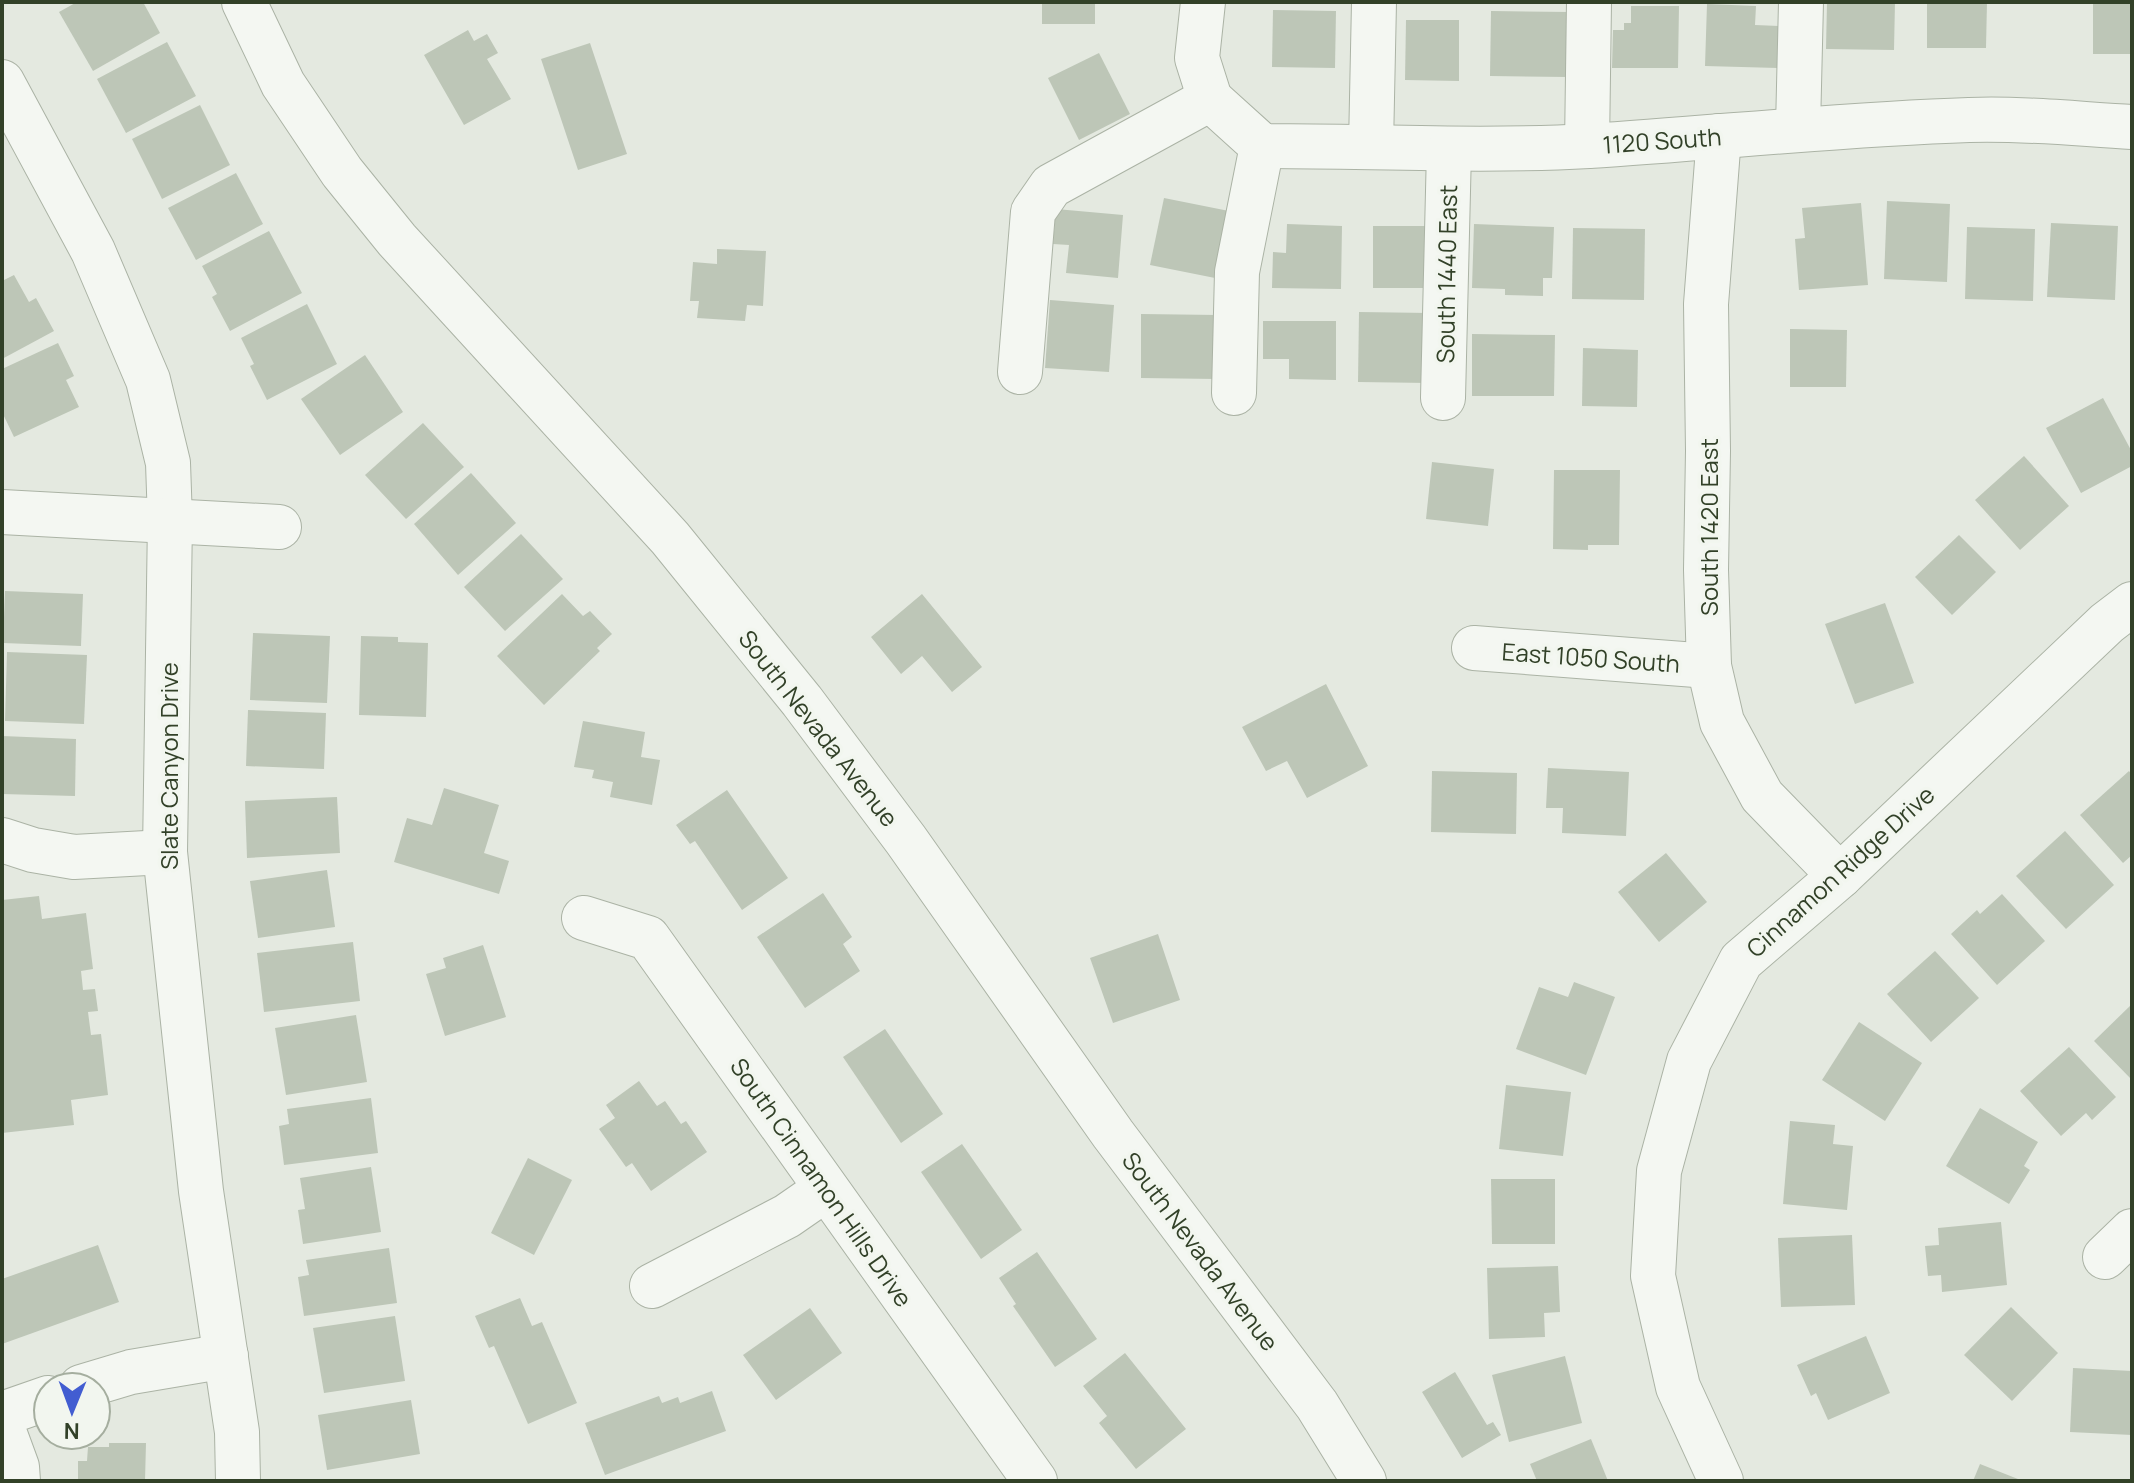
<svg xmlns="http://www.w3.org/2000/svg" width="2134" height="1483" font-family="Manrope,sans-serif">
<rect width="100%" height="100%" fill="#e4e9e0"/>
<g fill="#bdc6b7">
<path d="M77,2H143L160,33L93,71L59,12Z"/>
<rect x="1042" y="2" width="53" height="22"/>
<path d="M1827,2H1895L1894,50L1826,49Z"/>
<path d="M1927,2H1987L1986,48H1927Z"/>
<rect x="2093" y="2" width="39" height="52"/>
<path d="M1707,4L1756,6L1755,25L1779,26L1778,68L1705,66Z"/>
<path d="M1631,6H1679L1678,68H1612L1613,30H1624V23H1631Z"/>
<path d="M1273,10L1336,11L1335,68L1272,67Z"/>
<path d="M1491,11L1570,12L1568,77L1490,76Z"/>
<path d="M1406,20H1459V81L1405,80Z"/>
<path d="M468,30L474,41L487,34L498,53L487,59L511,99L464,125L424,55Z"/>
<path d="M167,42L196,96L126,133L97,79Z"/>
<path d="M590,43L627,154L578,170L541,59Z"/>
<path d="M1099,53L1130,114L1079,140L1048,78Z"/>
<path d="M200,105L230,165L162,199L132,139Z"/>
<path d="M236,173L263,224L196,260L168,208Z"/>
<path d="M1164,198L1234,212L1220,279L1150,265Z"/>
<path d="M1887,201L1950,204L1947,282L1884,279Z"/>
<path d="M1861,203L1868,285L1799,290L1795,239L1805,238L1802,208Z"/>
<path d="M1056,209L1123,215L1118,278L1066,273L1069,245L1053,244Z"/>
<path d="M2051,223L2118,226L2115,300L2047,297Z"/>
<path d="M1287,224L1342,226L1341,289L1272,288L1273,252L1286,253Z"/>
<path d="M1474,224L1554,227L1552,278H1543V296L1505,295V289L1472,288Z"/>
<rect x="1373" y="226" width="54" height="62"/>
<path d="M1967,227L2035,229L2033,301L1965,299Z"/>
<path d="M1573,228L1645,229L1644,300L1572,299Z"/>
<path d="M269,231L302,293L230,331L212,297L217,294L202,266Z"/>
<path d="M717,249L766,251L763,306L747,305L745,321L697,318L699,301H690L693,262L717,264Z"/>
<path d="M14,275L29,302L36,298L54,331L2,359V281Z"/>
<path d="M1050,300L1114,305L1109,372L1045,368Z"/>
<path d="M307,304L337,364L267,400L250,366L254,364L241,338Z"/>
<path d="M1359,312L1430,313L1429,383L1358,382Z"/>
<path d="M1141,314L1218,315L1217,379L1141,378Z"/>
<path d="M1263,321H1336V380L1289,379V359H1263Z"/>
<path d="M1790,329L1847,330L1846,387H1790Z"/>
<path d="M1472,334L1555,335L1554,396H1472Z"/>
<path d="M58,343L74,376L66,380L79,407L14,437L2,412V369Z"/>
<path d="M1583,348L1638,350L1637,407L1582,406Z"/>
<path d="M365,355L403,412L340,455L301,399Z"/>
<path d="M2103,398L2132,452V466L2081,493L2046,428Z"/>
<path d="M423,423L464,467L406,519L365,475Z"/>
<path d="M2024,456L2069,506L2020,550L1975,500Z"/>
<path d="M1432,462L1494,469L1488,526L1426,519Z"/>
<path d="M1554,470H1620L1619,545H1588V550L1553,549Z"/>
<path d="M471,473L516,523L458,575L414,524Z"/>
<path d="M521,534L563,579L505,631L464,587Z"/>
<path d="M1959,535L1996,572L1952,615L1915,577Z"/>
<path d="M5,591L83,594L81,646L3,643Z"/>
<path d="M562,594L583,616L590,611L612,634L597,648L600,651L544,705L497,656Z"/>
<path d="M922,594L982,667L952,692L922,656L901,674L871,637Z"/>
<path d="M1885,603L1914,683L1855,704L1825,624Z"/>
<path d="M253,633L330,636L327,703L250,700Z"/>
<path d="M361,636L398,637V642L428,643L426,717L359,715Z"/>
<path d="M7,652L87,655L84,724L5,721Z"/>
<path d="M1326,684L1368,766L1307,798L1287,761L1266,771L1242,727Z"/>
<path d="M248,710L326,713L324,769L246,766Z"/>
<path d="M583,721L645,732L641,757L660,760L652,805L610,797L613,782L592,778L594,770L574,767Z"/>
<path d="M2,736L76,739L75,796L2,794Z"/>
<path d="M1548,768L1629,772L1626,836L1562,833L1563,808H1546Z"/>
<path d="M1432,771L1517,773L1516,834L1431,832Z"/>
<path d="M2129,771L2132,775V855L2123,863L2080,815Z"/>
<path d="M444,788L499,805L484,853L509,861L499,894L394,862L407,818L432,825Z"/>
<path d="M727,790L788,878L742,910L695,841L690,844L676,825Z"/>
<path d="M337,797L340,853L247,858L245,801Z"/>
<path d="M2065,831L2114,885L2066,929L2016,876Z"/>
<path d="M1666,853L1707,902L1659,942L1618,892Z"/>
<path d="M327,870L335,927L258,938L250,881Z"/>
<path d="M823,893L852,937L843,944L860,971L805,1008L757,937Z"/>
<path d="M2002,894L2045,941L1997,985L1951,934L1977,910L1980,914Z"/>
<path d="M39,896L42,919L86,913L93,969L81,971L83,990L95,989L98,1011L88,1012L91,1035L101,1034L108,1095L71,1100L74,1125L2,1133V900Z"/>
<path d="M1158,934L1180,1000L1113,1023L1090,958Z"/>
<path d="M353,942L360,1001L264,1012L257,953Z"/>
<path d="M483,945L506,1017L445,1036L426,974L446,968L443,958Z"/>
<path d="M1935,951L1979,998L1931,1042L1887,994Z"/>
<path d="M1574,982L1615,997L1586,1075L1516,1049L1539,987L1568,997Z"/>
<path d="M2132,1004V1080L2094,1041Z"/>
<path d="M356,1015L367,1082L286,1095L275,1028Z"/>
<path d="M1859,1022L1922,1063L1885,1121L1822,1080Z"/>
<path d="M885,1029L943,1114L901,1143L843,1057Z"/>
<path d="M2069,1047L2116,1097L2092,1120L2086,1113L2061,1136L2020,1091Z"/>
<path d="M639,1081L657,1106L665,1101L681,1124L686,1121L707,1152L651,1191L632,1163L626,1167L599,1129L615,1118L606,1105Z"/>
<path d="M1506,1085L1571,1092L1563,1156L1499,1149Z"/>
<path d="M371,1098L378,1153L284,1165L279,1126L289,1124L287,1109Z"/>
<path d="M1980,1108L2038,1142L2024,1166L2030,1170L2009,1204L1946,1166Z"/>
<path d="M1790,1121L1835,1125L1833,1144L1853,1146L1847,1210L1783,1204Z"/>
<path d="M962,1144L1022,1230L981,1259L921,1172Z"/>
<path d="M528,1158L572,1180L534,1255L491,1233Z"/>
<path d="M371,1167L381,1232L303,1244L298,1210L305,1209L300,1178Z"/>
<path d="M1491,1179H1555V1244H1492Z"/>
<path d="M2001,1222L2007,1285L1942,1292L1941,1275L1928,1276L1925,1246L1939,1245L1938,1228Z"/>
<path d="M1852,1235L1855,1305L1781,1307L1778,1238Z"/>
<path d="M98,1245L119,1302L2,1344V1279Z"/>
<path d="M389,1248L397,1303L304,1316L298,1277L309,1275L306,1260Z"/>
<path d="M1037,1252L1097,1339L1055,1367L1013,1306L1016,1304L999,1278Z"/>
<path d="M1558,1266L1560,1312L1544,1313L1545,1337L1489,1339L1487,1268Z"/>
<path d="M520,1298L532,1326L542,1322L577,1403L528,1424L494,1346L489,1348L475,1316Z"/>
<path d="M2011,1307L2058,1353L2012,1401L1964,1355Z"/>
<path d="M810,1308L842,1353L776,1400L743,1355Z"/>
<path d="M395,1316L405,1381L324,1393L313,1328Z"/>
<path d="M1866,1336L1890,1393L1828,1420L1816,1393L1811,1396L1797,1365Z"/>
<path d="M1125,1353L1186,1429L1136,1469L1099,1423L1107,1416L1083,1386Z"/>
<path d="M1565,1356L1582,1423L1509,1442L1492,1375Z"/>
<path d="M2073,1368L2132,1371V1435L2070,1432Z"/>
<path d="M1455,1372L1487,1425L1493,1422L1501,1435L1462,1458L1422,1392Z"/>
<path d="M712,1391L726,1431L605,1475L585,1423L659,1396L662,1403L678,1397L680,1403Z"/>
<path d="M411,1400L420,1454L327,1470L318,1415Z"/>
<path d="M1591,1439L1608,1481H1537L1530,1464Z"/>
<path d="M109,1443H146L145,1481H78V1461H87L88,1447H109Z"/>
<path d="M1980,1464L2023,1481H1973Z"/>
</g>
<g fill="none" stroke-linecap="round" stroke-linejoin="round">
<defs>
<g id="minor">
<path d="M244,2L283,84L342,172L397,240L670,538L802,701L906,840L1113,1134L1317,1405L1364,1481"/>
<path d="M1203,2L1197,58L1210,99"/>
<path d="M2,82L93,251L148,380L168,463L170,520L165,852L201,1191L237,1432L238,1481"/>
<path d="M1210,99L1262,146C1371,146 1480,152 1589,146C1716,138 1842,124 1969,120C2023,118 2078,124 2132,127"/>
<path d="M1798,128L1801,2"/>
<path d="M1719,136L1706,304L1708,451L1706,570L1709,666L1722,722L1762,796L1840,876"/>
<path d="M1371,146L1374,2"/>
<path d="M1587,146L1589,2"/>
<path d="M1020,372L1033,212L1051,186L1210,99"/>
<path d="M1234,393L1237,272L1262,146"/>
<path d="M1443,398L1449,150"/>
<path d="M2,512L279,527"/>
<path d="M1474,648L1709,666"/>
<path d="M2,840L33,850L74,857L165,852"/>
<path d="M584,918L648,938L1035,1481"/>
<path d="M2105,1257L2132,1231"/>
<path d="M652,1286L787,1216L826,1189"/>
<path d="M81,1387L131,1372L226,1356"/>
<path d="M2,1414L48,1398"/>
<path d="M2,1426L17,1467L18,1481"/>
<path d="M1721,1481L1678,1387L1653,1276L1659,1171L1689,1061L1741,961L1840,876L2107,623L2132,604"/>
</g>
</defs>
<use href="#minor" stroke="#abb3a5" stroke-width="46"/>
<use href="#minor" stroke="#f4f7f2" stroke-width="44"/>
</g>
<g text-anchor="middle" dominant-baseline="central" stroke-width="7" stroke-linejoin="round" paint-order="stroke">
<g font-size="24" fill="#324128" stroke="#f2f6ef">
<text transform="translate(1662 140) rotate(-4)">1120 South</text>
<text transform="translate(1446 274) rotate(-89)">South 1440 East</text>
<text transform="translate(1708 527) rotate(-90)">South 1420 East</text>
<text transform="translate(1591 657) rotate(4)">East 1050 South</text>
<text transform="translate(819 728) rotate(52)">South Nevada Avenue</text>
<text transform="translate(168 766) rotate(-90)">Slate Canyon Drive</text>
<text transform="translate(1840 871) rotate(-42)">Cinnamon Ridge Drive</text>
<text transform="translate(822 1182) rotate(55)">South Cinnamon Hills Drive</text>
<text transform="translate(1201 1251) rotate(53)">South Nevada Avenue</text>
</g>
</g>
<rect width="2134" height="1483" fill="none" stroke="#324128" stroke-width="8"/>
<g transform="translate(72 1411) rotate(181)"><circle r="38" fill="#f2f6ef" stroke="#a5ae9f" stroke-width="2"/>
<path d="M0-6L14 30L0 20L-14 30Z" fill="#425dd1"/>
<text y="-12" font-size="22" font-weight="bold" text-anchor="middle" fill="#324128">N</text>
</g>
</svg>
